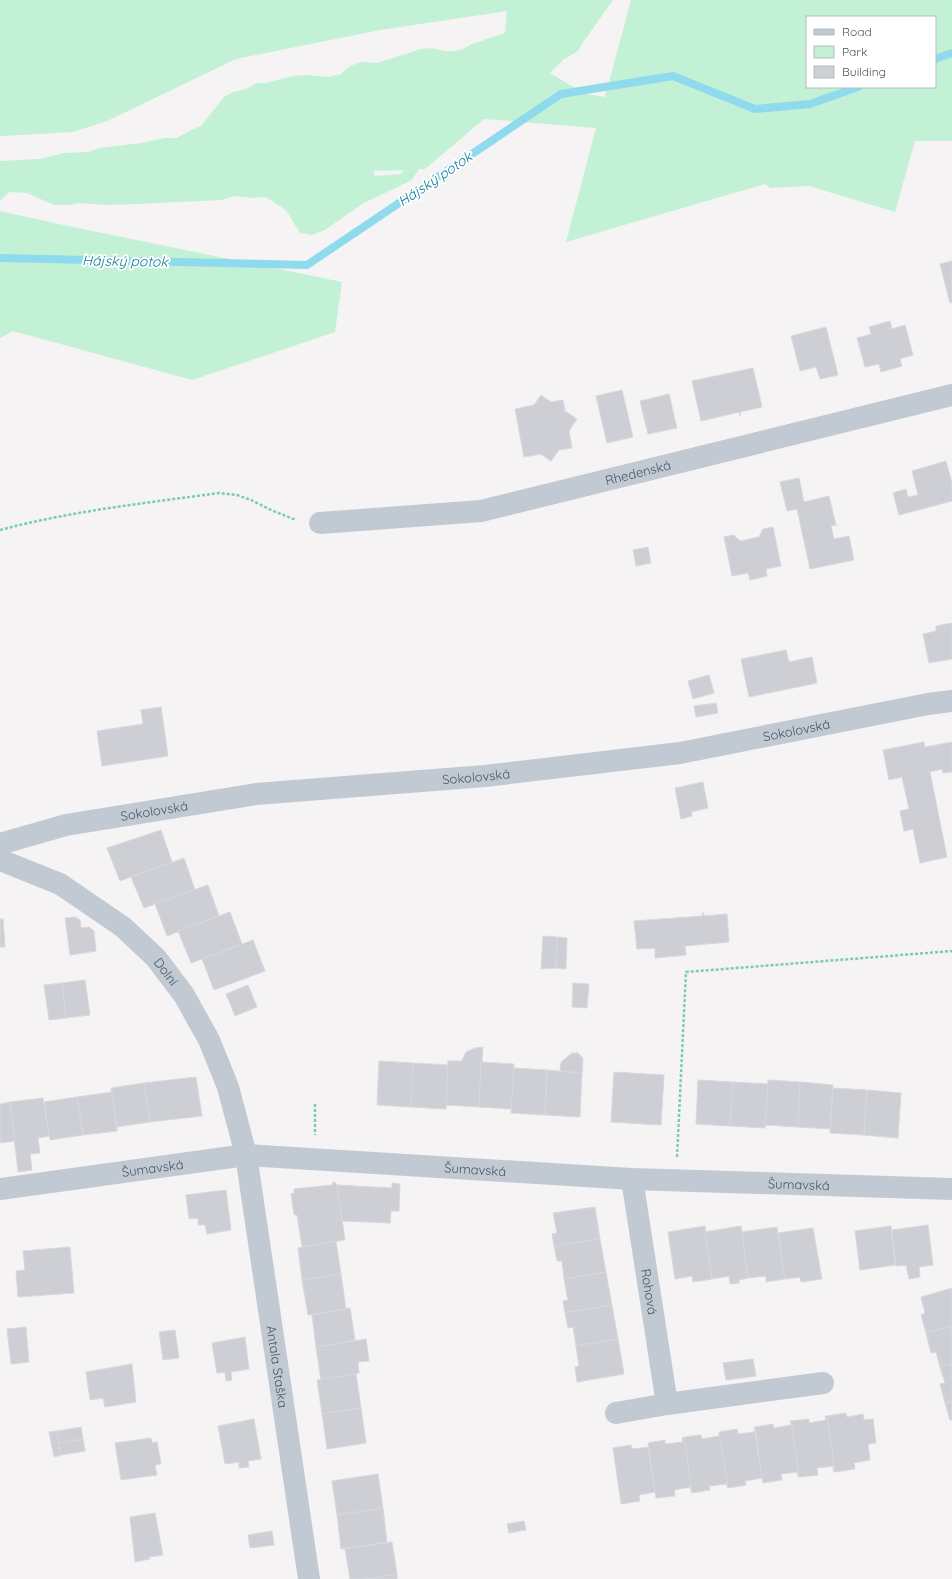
<svg xmlns="http://www.w3.org/2000/svg" width="952" height="1579" font-family="Quicksand,sans-serif">
<rect width="100%" height="100%" fill="#f5f3f3"/>
<g fill="#c3f1d5" fill-rule="evenodd">
<path d="M0,0H613L584,41L578,51L564,59L550,73L585,94L605,97L631,0H952V141H915L895,212L809,186L770,188L765,184L566,242L596,128L484,119L425,169H419L412,180L362,204L325,230L312,235L300,233L286,210L266,197L253,198L235,196L221,200L138,204L106,205L80,203L68,205H54L27,193L9,192L0,201V161L39,159L64,153L88,152L100,148L141,143L165,138H177L189,131L201,126L224,97L233,92L246,89L257,83H266L293,76L306,75L328,77L341,74L350,66L361,62L377,63L421,49L432,48L444,51H454L463,49L472,44L505,33L507,11L380,30L236,59L107,121L73,132L0,136ZM807,17H935V87H807ZM404,170L401,174L375,176L373,171Z"/>
<path d="M0,211L68,226L342,282L335,332L192,380L13,331L0,338Z"/>
</g>
<g fill="none" stroke-linecap="round" stroke-linejoin="round">
<g stroke="#90daee" stroke-width="8">
<path d="M935,59L952,53"/>
<path d="M0,258L307,265L561,94L673,76L755,109L810,104L858,87"/>
</g>
</g>
<g fill="#cdcfd5" stroke="#d7d9de">
<path d="M952,261V302L950,303L940,264Z"/>
<path d="M890,321L892,329L905,325L913,355L900,359L902,366L881,372L879,364L865,367L857,338L871,334L869,327Z"/>
<path d="M826,327L838,375L820,379L816,367L800,371L791,336Z"/>
<path d="M753,368L762,407L740,412V416L739,412L701,421L692,381Z"/>
<path d="M622,390L633,437L607,443L596,396Z"/>
<path d="M669,394L677,428L648,434L640,401Z"/>
<path d="M541,395L551,402L563,400L565,411L577,419L569,431L572,448L559,450L551,461L541,454L524,457L515,409L534,405Z"/>
<path d="M946,461L952,483V501L899,515L893,493L906,489L908,497L918,495L912,471Z"/>
<path d="M799,478L804,502L829,496L836,525L831,526L834,539L849,536L854,560L810,569L797,509L787,511L780,482Z"/>
<path d="M773,527L781,566L766,569L767,576L750,580L748,573L732,576L724,537L733,535L741,541L759,537L763,529Z"/>
<path d="M648,547L651,563L636,566L633,550Z"/>
<path d="M952,623V659L929,663L923,634L936,631V626Z"/>
<path d="M786,650L789,662L812,657L817,683L749,697L741,659Z"/>
<path d="M709,675L714,693L693,699L688,681Z"/>
<path d="M716,703L718,713L696,717L694,706Z"/>
<path d="M161,707L168,756L102,766L97,731L143,724L141,710Z"/>
<path d="M924,742L925,747L952,742V772L943,773L942,769L930,772L947,857L920,863L913,829L904,831L900,811L909,809L902,777L889,780L883,750Z"/>
<path d="M703,782L708,808L691,812L692,816L681,819L675,788Z"/>
<path d="M161,830L172,862L120,881L107,848Z"/>
<path d="M184,858L195,890L144,908L131,877Z"/>
<path d="M208,885L219,916L167,936L155,904Z"/>
<path d="M230,912L242,944L191,963L178,931Z"/>
<path d="M702,913H704V916L727,914L729,942L685,946L686,955L655,958V948L637,949L634,921L703,916Z"/>
<path d="M75,917L80,920L81,928L89,927L94,931L96,951L70,955L65,918Z"/>
<path d="M0,919H3L5,947H0Z"/>
<path d="M543,936L557,937L556,968L541,969Z"/>
<path d="M557,937L567,938L566,969L556,968Z"/>
<path d="M253,940L265,971L214,990L202,959Z"/>
<path d="M85,980L90,1015L66,1018L62,983Z"/>
<path d="M62,983L66,1018L49,1020L44,985Z"/>
<path d="M573,983L589,984L587,1008L572,1007Z"/>
<path d="M248,985L257,1007L235,1016L226,994Z"/>
<path d="M483,1047L479,1107L446,1105L448,1061H462L466,1052L475,1048Z"/>
<path d="M572,1053H578L583,1059L582,1073L560,1071L561,1062Z"/>
<path d="M379,1061L413,1063L411,1107L377,1105Z"/>
<path d="M481,1062L514,1064L512,1109L479,1107Z"/>
<path d="M413,1063L448,1065L446,1109L411,1107Z"/>
<path d="M514,1068L547,1070L545,1115L511,1113Z"/>
<path d="M547,1070L582,1073L580,1117L545,1115Z"/>
<path d="M614,1072L664,1075L661,1125L611,1122Z"/>
<path d="M196,1077L202,1116L150,1122L144,1083Z"/>
<path d="M698,1080L733,1082L730,1126L696,1124Z"/>
<path d="M768,1080L800,1082L798,1127L765,1125Z"/>
<path d="M733,1082L768,1084L765,1128L730,1126Z"/>
<path d="M800,1082L833,1085L830,1129L798,1127Z"/>
<path d="M144,1083L150,1122L117,1127L111,1088Z"/>
<path d="M833,1088L867,1090L864,1135L830,1133Z"/>
<path d="M867,1090L901,1093L898,1138L864,1135Z"/>
<path d="M112,1092L117,1131L83,1135L77,1097Z"/>
<path d="M77,1097L83,1135L50,1140L44,1102Z"/>
<path d="M43,1098L49,1136L38,1138L40,1153L30,1154L32,1170L18,1172L10,1102Z"/>
<path d="M10,1102L15,1141L0,1143V1104Z"/>
<path d="M335,1182L337,1185L345,1240L302,1247L297,1215H294L291,1194L294,1193V1189L332,1185V1183Z"/>
<path d="M392,1183L400,1184L399,1211H391L390,1223L342,1221L337,1185L392,1188Z"/>
<path d="M226,1190L231,1230L207,1234L205,1225H198V1218L189,1219L186,1195Z"/>
<path d="M595,1207L600,1239L554,1246L552,1234L557,1233L553,1213Z"/>
<path d="M928,1225L933,1265L919,1267L920,1277L909,1279L906,1265L896,1266L892,1230Z"/>
<path d="M705,1226L712,1279L693,1282L692,1276L675,1279L668,1232Z"/>
<path d="M741,1226L748,1278L739,1280V1283L730,1284L729,1276L712,1279L705,1232Z"/>
<path d="M891,1226L895,1265L860,1270L855,1231Z"/>
<path d="M777,1227L785,1279L766,1282V1276L748,1278L742,1232Z"/>
<path d="M813,1228L822,1279L801,1282L800,1277L785,1279L778,1233Z"/>
<path d="M600,1239L606,1272L564,1279L562,1261H557L554,1246Z"/>
<path d="M336,1241L341,1274L302,1280L298,1248Z"/>
<path d="M70,1247L74,1293L18,1297L16,1271L25,1270L23,1251Z"/>
<path d="M606,1272L612,1305L565,1313L563,1301L568,1300L564,1279Z"/>
<path d="M341,1274L346,1309L308,1315L302,1280Z"/>
<path d="M952,1288V1326L926,1333L921,1315L925,1313L921,1297Z"/>
<path d="M612,1305L618,1339L576,1346L573,1327L568,1328L565,1313Z"/>
<path d="M350,1308L355,1340L316,1347L312,1315Z"/>
<path d="M952,1326V1364L940,1367L936,1352L931,1353L926,1333Z"/>
<path d="M26,1327L29,1362L11,1364L7,1329Z"/>
<path d="M175,1330L179,1358L163,1360L159,1332Z"/>
<path d="M245,1337L249,1369L231,1372L232,1380L226,1381L225,1372L217,1373L212,1343Z"/>
<path d="M366,1339L369,1361L358,1362L359,1373L321,1380L316,1347Z"/>
<path d="M618,1339L624,1374L577,1382L575,1367L579,1366L576,1346Z"/>
<path d="M753,1359L756,1376L726,1380L723,1363Z"/>
<path d="M132,1364L136,1402L105,1407L103,1398L90,1400L86,1372Z"/>
<path d="M952,1364V1401L945,1403L940,1384L945,1383L940,1367Z"/>
<path d="M356,1374L361,1408L322,1414L317,1380Z"/>
<path d="M952,1401V1420H950L945,1403Z"/>
<path d="M361,1408L366,1443L327,1449L322,1414Z"/>
<path d="M846,1413L847,1417L863,1414L864,1420L873,1419L876,1443L868,1444L870,1460L854,1463L855,1469L835,1472L827,1416Z"/>
<path d="M825,1416H827L835,1472H834L833,1466L817,1468L818,1475L799,1477L791,1421L809,1419V1423L826,1420Z"/>
<path d="M254,1419L261,1459L248,1461L249,1467L239,1468V1462L225,1464L218,1426Z"/>
<path d="M790,1421H791L799,1477H798L797,1472L781,1474L782,1480L763,1483L755,1427L773,1424L774,1428L791,1425Z"/>
<path d="M81,1427L83,1439L59,1443L57,1431Z"/>
<path d="M754,1427L763,1483L762,1478L745,1481L746,1485L728,1488L719,1432L737,1429L738,1434L755,1432Z"/>
<path d="M57,1431L61,1455L54,1457L49,1432Z"/>
<path d="M719,1432L728,1488L726,1484L709,1486L710,1490L692,1493L684,1437L701,1435L702,1439L719,1436Z"/>
<path d="M684,1437L692,1493L690,1487L674,1490L675,1496L656,1498L648,1443L665,1440V1444L683,1442L682,1438Z"/>
<path d="M151,1438L152,1443L157,1442L161,1464L155,1465L157,1475L121,1480L115,1443Z"/>
<path d="M83,1439L85,1451L61,1455L59,1443Z"/>
<path d="M631,1445L632,1449L648,1447L655,1492L639,1495L640,1501L621,1504L613,1448Z"/>
<path d="M378,1474L383,1508L337,1515L332,1481Z"/>
<path d="M383,1508L387,1542L341,1549L337,1515Z"/>
<path d="M155,1513L163,1555L149,1557L150,1559L135,1562L130,1517Z"/>
<path d="M524,1521L526,1530L509,1533L507,1524Z"/>
<path d="M272,1531L274,1545L250,1548L248,1535Z"/>
<path d="M392,1542L397,1574L365,1579H350L345,1549Z"/>
<path d="M397,1574V1579H365Z"/>
</g>
<g fill="none" stroke-linecap="round" stroke-linejoin="round">
<g stroke="#7ad0a6" stroke-width="2.5" stroke-dasharray="3 2" stroke-linecap="butt">
<path d="M0,530C71,511 146,503 219,493L237,495L251,500L271,510L296,520"/>
<path d="M315,1104V1135"/>
<path d="M677,1157L686,972L952,951"/>
</g>
<g stroke="#c1cad2" stroke-width="22">
<path id="s1" d="M320,523L481,511L952,395"/>
<path id="s2" d="M0,844L66,825L256,794L485,776L680,753L928,704L952,701"/>
<path id="s3" d="M0,860L60,884L123,927L156,958L184,995L209,1040L228,1087L246,1155L309,1579"/>
<path id="s4" d="M632,1179L667,1404"/>
<path id="s5" d="M0,1189L246,1155L632,1179L952,1189"/>
<path d="M616,1413L667,1404L823,1383"/>
</g>
</g>
<g text-anchor="middle" dominant-baseline="central" stroke-width="4" stroke-linejoin="round" paint-order="stroke">
<g font-size="13" fill="#4a5661" stroke="#fff">
<text stroke="none"><textPath href="#s1" startOffset="323">Rhedenská</textPath></text>
<text stroke="none"><textPath href="#s2" startOffset="806">Sokolovská</textPath></text>
<text stroke="none"><textPath href="#s2" startOffset="482">Sokolovská</textPath></text>
<text stroke="none"><textPath href="#s2" startOffset="158">Sokolovská</textPath></text>
<text stroke="none"><textPath href="#s3" startOffset="203">Dolní</textPath></text>
<text stroke="none"><textPath href="#s5" startOffset="154">Šumavská</textPath></text>
<text stroke="none"><textPath href="#s5" startOffset="478">Šumavská</textPath></text>
<text stroke="none"><textPath href="#s5" startOffset="802">Šumavská</textPath></text>
<text stroke="none"><textPath href="#s4" startOffset="114">Rohová</textPath></text>
<text stroke="none"><textPath href="#s3" startOffset="619">Antala Staška</textPath></text>
</g>
<g font-size="14" font-style="italic" fill="#0c7c9b" stroke="#fff">
<text transform="translate(435 179) rotate(-34)">Hájský potok</text>
<text transform="translate(125 261) rotate(1)">Hájský potok</text>
</g>
</g>
<rect x="806" y="16" width="130" height="72" fill="#ffffff" stroke="#b7bbc0"/>
<rect x="814" y="29" width="20" height="6" fill="#c1cad2" stroke="#b7bbc0"/>
<text x="842" y="36" font-size="12" fill="#4a5661">Road</text>
<rect x="814" y="46" width="20" height="12" fill="#c3f1d5" stroke="#b7bbc0"/>
<text x="842" y="56" font-size="12" fill="#4a5661">Park</text>
<rect x="814" y="66" width="20" height="12" fill="#cdcfd5" stroke="#b7bbc0"/>
<text x="842" y="76" font-size="12" fill="#4a5661">Building</text>
</svg>
